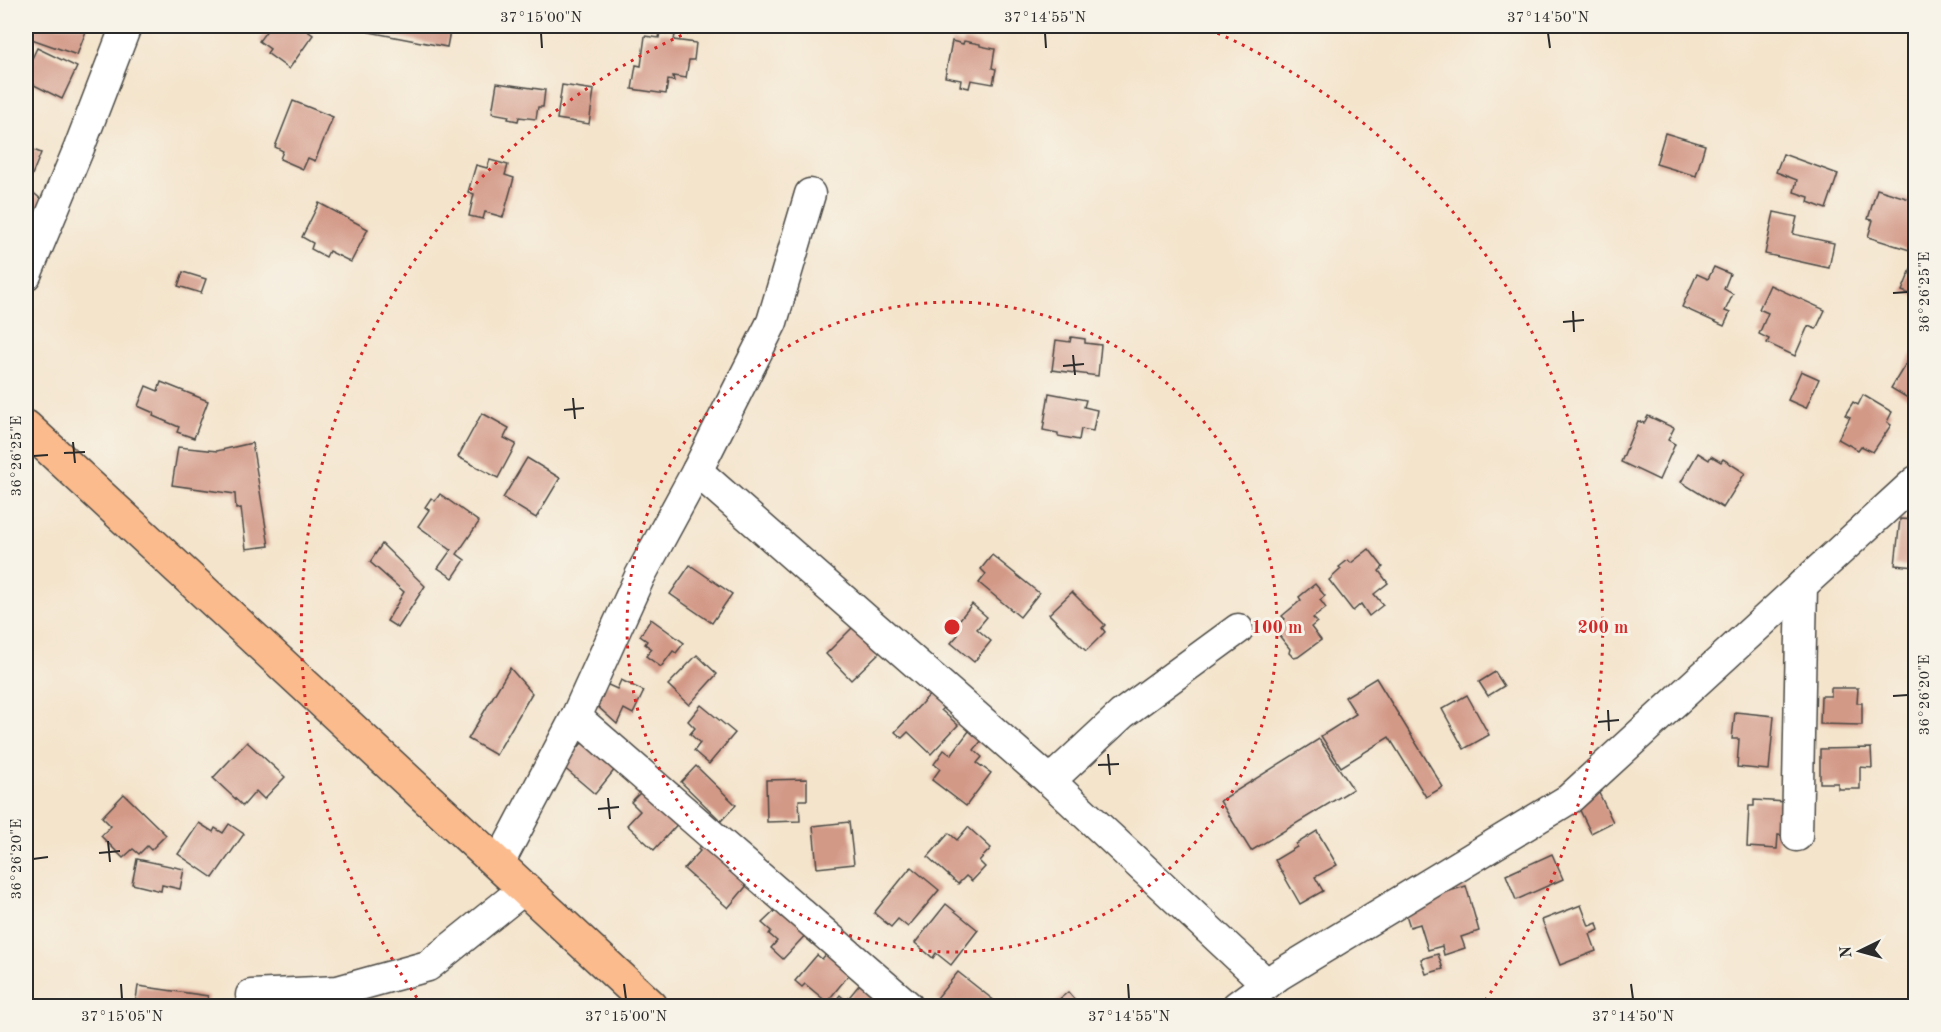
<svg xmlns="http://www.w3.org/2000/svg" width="1941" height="1032" font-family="'Old Standard TT',serif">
<rect width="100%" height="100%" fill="#f7f3e8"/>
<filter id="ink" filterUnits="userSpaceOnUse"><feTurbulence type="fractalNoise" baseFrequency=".0167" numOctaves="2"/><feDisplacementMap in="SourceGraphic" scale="12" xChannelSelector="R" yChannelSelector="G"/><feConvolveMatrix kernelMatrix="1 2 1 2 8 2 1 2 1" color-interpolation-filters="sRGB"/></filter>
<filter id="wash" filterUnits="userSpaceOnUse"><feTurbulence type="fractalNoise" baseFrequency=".008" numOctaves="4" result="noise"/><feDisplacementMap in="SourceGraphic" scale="24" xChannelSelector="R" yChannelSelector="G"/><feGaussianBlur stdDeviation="1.35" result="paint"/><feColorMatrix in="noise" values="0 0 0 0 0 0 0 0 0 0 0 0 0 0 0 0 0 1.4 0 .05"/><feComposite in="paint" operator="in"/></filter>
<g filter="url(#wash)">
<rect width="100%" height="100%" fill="#f4e4cc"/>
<g id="blocks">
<g fill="#d39987">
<path d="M29,26H88L77,55L26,37Z"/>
<path d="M270,26H300L313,35L289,69L267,53L270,49L259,41Z"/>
<path d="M370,26H451L447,47L369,32Z"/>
<path d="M660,32L675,35L674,40L696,43L694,60H689L686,78L673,76L674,81L668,80L666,94L632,89L636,65L641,66L645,36L659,38Z"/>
<path d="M952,41L963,44L964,41L980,44V46L995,49L992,68L996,69L993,84L971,80L969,88L960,86L961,80L945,77Z"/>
<path d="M37,48L77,67L62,99L26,81V71Z"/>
<path d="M497,83L545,90L543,107H538L536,119L519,117L518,121L508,119L509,116L492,113Z"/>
<path d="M562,85L594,90L589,124L557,119Z"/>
<path d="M293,101L333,117L315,161L308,158L303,169L280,159L283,151L275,147Z"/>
<path d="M1665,133L1705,145L1696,176L1656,164Z"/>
<path d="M26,147L41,153L27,187L26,186Z"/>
<path d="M1783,154L1838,174L1826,209L1808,202L1809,197L1794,192L1797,180L1776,172Z"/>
<path d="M490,160L508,165L505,175L514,178L503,217L485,212L483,219L469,216L474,194L468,192L476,165L487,168Z"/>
<path d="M1877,189L1916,201V252L1868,237L1873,220L1868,219Z"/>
<path d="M30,190L48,205L41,219L26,207V194Z"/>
<path d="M319,203L368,229L351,262L329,251L326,257L311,249L313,243L302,237Z"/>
<path d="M1774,212L1797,217L1793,234L1834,243L1829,268L1765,254Z"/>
<path d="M1916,257V296L1902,291Z"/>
<path d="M1714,267L1730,274L1724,289L1733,294L1725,311L1730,313L1724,326L1682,307L1697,274L1708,279Z"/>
<path d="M183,272L206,279L201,293L178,286Z"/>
<path d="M1770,285L1825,310L1816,329L1808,326L1795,356L1767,343L1769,339L1759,334L1768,313L1759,309Z"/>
<path d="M1071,337L1085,339V343L1101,345L1098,376L1052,370L1056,340L1070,342Z"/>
<path d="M1916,347V403L1891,388Z"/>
<path d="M1801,371L1819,379L1806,408L1788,400Z"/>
<path d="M161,382L208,401L194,438L177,432L179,427L153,416L154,413L138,406L146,386L158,391Z"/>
<path d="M1049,393L1086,400L1084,407L1097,410L1093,431L1081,429L1079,440L1058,436V433L1043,430Z"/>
<path d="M1863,395L1892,412L1887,422L1891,425L1873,452L1861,446L1858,450L1838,439L1850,417L1845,415L1853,402L1858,405Z"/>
<path d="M482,413L509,428L504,438L516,444L498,478L458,457Z"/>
<path d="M1648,416L1674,428L1668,440L1675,444L1659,480L1621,462L1638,421L1644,423Z"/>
<path d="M252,443L269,546L246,549L241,508L236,509L235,494L172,485L178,447L217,451Z"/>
<path d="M1698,453L1709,460L1711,456L1721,462L1723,459L1745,473L1723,508L1681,482Z"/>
<path d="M527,458L560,478L536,518L503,498Z"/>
<path d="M440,494L479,522L457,554L465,560L453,578L438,568L451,550L418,526L429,510L425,507L431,498L435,501Z"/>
<path d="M1900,519L1916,520V567L1895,565Z"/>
<path d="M382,544L425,586L398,628L387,621L404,592L370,562Z"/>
<path d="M1369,549L1383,567L1379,571L1388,583L1374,594L1383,605L1369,616L1361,604L1353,611L1329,580L1341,569L1339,567L1348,560L1351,563Z"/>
<path d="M992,555L1039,593L1020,617L979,583L986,574L981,569Z"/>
<path d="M690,565L732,594L712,623L670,594Z"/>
<path d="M1315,584L1325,596L1320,600L1326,608L1313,618L1317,622L1311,627L1321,640L1298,657L1294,658L1289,653L1290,649L1273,628L1285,619L1282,616L1301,600L1299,597Z"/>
<path d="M1072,592L1105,625L1102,628L1105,632L1086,651L1049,614Z"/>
<path d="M972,604L987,617L977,629L991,641L974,662L951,643L958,635L952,629Z"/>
<path d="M651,619L684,643L676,653L673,651L661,667L646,656L652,649L645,644L647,641L640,636Z"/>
<path d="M855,625L881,651L851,680L826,654Z"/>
<path d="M697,655L717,674L689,705L668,685Z"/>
<path d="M510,668L532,693L496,755L468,739Z"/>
<path d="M1495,672L1504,686L1488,696L1479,682Z"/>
<path d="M1376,678L1443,787L1426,797L1389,737L1341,767L1321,736L1356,714L1345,697Z"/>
<path d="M621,680L644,691L633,714L624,709L617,724L595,704L606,684L617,689Z"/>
<path d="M1831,688H1858L1857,703H1862V725L1820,724L1821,696H1831Z"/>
<path d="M934,690L948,703L941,710L958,725L931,754L908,732L902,738L895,732Z"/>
<path d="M1467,695L1489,735L1464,749L1442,709Z"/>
<path d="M701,705L735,733L709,764L694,751L700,743L690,734L695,728L688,721Z"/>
<path d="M1735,712L1774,716L1769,770L1737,767L1739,739H1732Z"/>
<path d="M969,731L982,740L974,750L982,757L977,763L991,773L966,806L932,780L940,769L934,764L944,750L951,755Z"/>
<path d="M588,736L620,763L595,794L562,766Z"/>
<path d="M1319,739L1353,789L1251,851L1220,801Z"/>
<path d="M247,742L285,777L264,799L256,791L243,806L213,778Z"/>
<path d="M1871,748L1872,768L1860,767V789H1838V783H1820V749Z"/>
<path d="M696,766L736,805L721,821L681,782Z"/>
<path d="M807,779V800H799L800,821L767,822L766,780Z"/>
<path d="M647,786L682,819L654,850L627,825L640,811L631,802Z"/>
<path d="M1597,789L1613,822L1591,833L1575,800Z"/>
<path d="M124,794L166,835L151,850L147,846L139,854L133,849L123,858L101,836L111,826L102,817Z"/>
<path d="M1754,800L1786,802L1784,836L1778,835L1777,849L1747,847L1749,806H1754Z"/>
<path d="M849,822L854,864L817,868L813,826Z"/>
<path d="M199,823L213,832L215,828L223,833L229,824L244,834L213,878L178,854Z"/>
<path d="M968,827L991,848L979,861L985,867L972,881L966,876L958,884L928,857L949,833L957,840Z"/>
<path d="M1317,831L1337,865L1315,877L1323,891L1300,904L1275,860L1297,847L1296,844Z"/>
<path d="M709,837L754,877L728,908L684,869L700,851L698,849Z"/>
<path d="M1552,854L1563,879L1516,900L1506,875Z"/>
<path d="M137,859L184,869L180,889L162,885L161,891L132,884Z"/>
<path d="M911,867L939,890L908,927L898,919L891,927L874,913Z"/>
<path d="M1466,886L1479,931L1461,937L1465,948L1444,955L1442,946L1428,950L1420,924L1410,927L1403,905Z"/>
<path d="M782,904L810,930L783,959L771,948L777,941L769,934L771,931L762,923Z"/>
<path d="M946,904L978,930L951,965L936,953L933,958L915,943Z"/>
<path d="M1581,905L1589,926L1597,923L1599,930L1590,934L1596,951L1560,965L1542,920Z"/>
<path d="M828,952L851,972L827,1002L805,984L802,987L795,981L817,955L822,959Z"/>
<path d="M1438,954L1443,969L1426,974L1421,959Z"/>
<path d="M958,972L1001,1006H948L937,998Z"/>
<path d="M864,979L898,1006H831L840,995L846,1001Z"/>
<path d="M138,986L208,996L206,1006H135Z"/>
<path d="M1068,992L1080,1006H1051Z"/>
</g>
</g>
</g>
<g filter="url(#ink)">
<use href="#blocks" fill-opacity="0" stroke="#494743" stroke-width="1.5"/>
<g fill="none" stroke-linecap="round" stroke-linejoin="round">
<defs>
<g id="minor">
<path d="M26,275L79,148L126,26"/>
<path d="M697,471L1050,781L1267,984"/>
<path d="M576,717L908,1006"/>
<path d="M1050,781L1122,714L1238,629"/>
<path d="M1797,836L1802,585"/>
<path d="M498,865L576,717L640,576L697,471L772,322L810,194"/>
<path d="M251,995L338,991L428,966L524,889"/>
<path d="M1237,1006L1279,975L1569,799L1916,481"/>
</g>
<path id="major" d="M26,427L651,1006"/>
</defs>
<use href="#minor" stroke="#494743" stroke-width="33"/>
<use href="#major" stroke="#494743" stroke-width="36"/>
<use href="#minor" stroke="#fff" stroke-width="30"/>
<use href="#major" stroke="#fbbb8c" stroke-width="33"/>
</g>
</g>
<path fill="none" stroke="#2b2b2b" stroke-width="2" d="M541,33L542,48M1045,33L1046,48M1548,33L1550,48M1893,293L1908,292M1573,311L1574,332M1563,322L1584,320M1073,355L1075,375M1063,366L1084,364M573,398L575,419M564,410L584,408M73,442L75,463M64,453L85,452M33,456L48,455M1893,696L1908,695M1608,710L1609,731M1598,722L1619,720M1108,754L1110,775M1098,765L1119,764M608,798L610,819M598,809L619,807M108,841L110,862M99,853L120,851M33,859L48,857M121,984L122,999M624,984L626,999M1128,984L1129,999M1631,984L1633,999"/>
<g fill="none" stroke="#d62828" stroke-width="3" stroke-dasharray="3 6">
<circle cx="952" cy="627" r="325"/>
<path d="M422 1005A651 651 0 0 1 703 26M1201 26A651 651 0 0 1 1482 1005"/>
</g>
<circle cx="952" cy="627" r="9" fill="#d62828" stroke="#f7f3e8" stroke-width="3"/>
<g font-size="18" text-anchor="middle" font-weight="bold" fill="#d62828" stroke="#f7f3e8" stroke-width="6" stroke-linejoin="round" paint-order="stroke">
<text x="1277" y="633">100 m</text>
<text x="1603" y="633">200 m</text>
</g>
<rect width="1941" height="1032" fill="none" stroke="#f7f3e8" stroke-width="66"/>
<g transform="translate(1860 951) rotate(265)" stroke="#f7f3e8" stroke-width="4.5" paint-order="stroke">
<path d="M0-4.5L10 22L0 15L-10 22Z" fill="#2b2b2b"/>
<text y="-9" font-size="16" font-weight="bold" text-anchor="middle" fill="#2b2b2b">N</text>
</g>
<rect x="33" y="33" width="1875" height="966" fill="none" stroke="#2b2b2b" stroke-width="2"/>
<g font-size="15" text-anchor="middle" fill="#2b2b2b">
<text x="541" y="22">37°15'00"N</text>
<text x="1045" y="22">37°14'55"N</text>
<text x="1548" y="22">37°14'50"N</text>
<text transform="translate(1924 292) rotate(-90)" y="5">36°26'25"E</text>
<text transform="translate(16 456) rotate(-90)" y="5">36°26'25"E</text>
<text transform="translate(1924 695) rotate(-90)" y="5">36°26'20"E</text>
<text transform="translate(16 859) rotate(-90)" y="5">36°26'20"E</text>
<text x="122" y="1021">37°15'05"N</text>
<text x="626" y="1021">37°15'00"N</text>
<text x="1129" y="1021">37°14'55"N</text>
<text x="1633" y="1021">37°14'50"N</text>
</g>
</svg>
